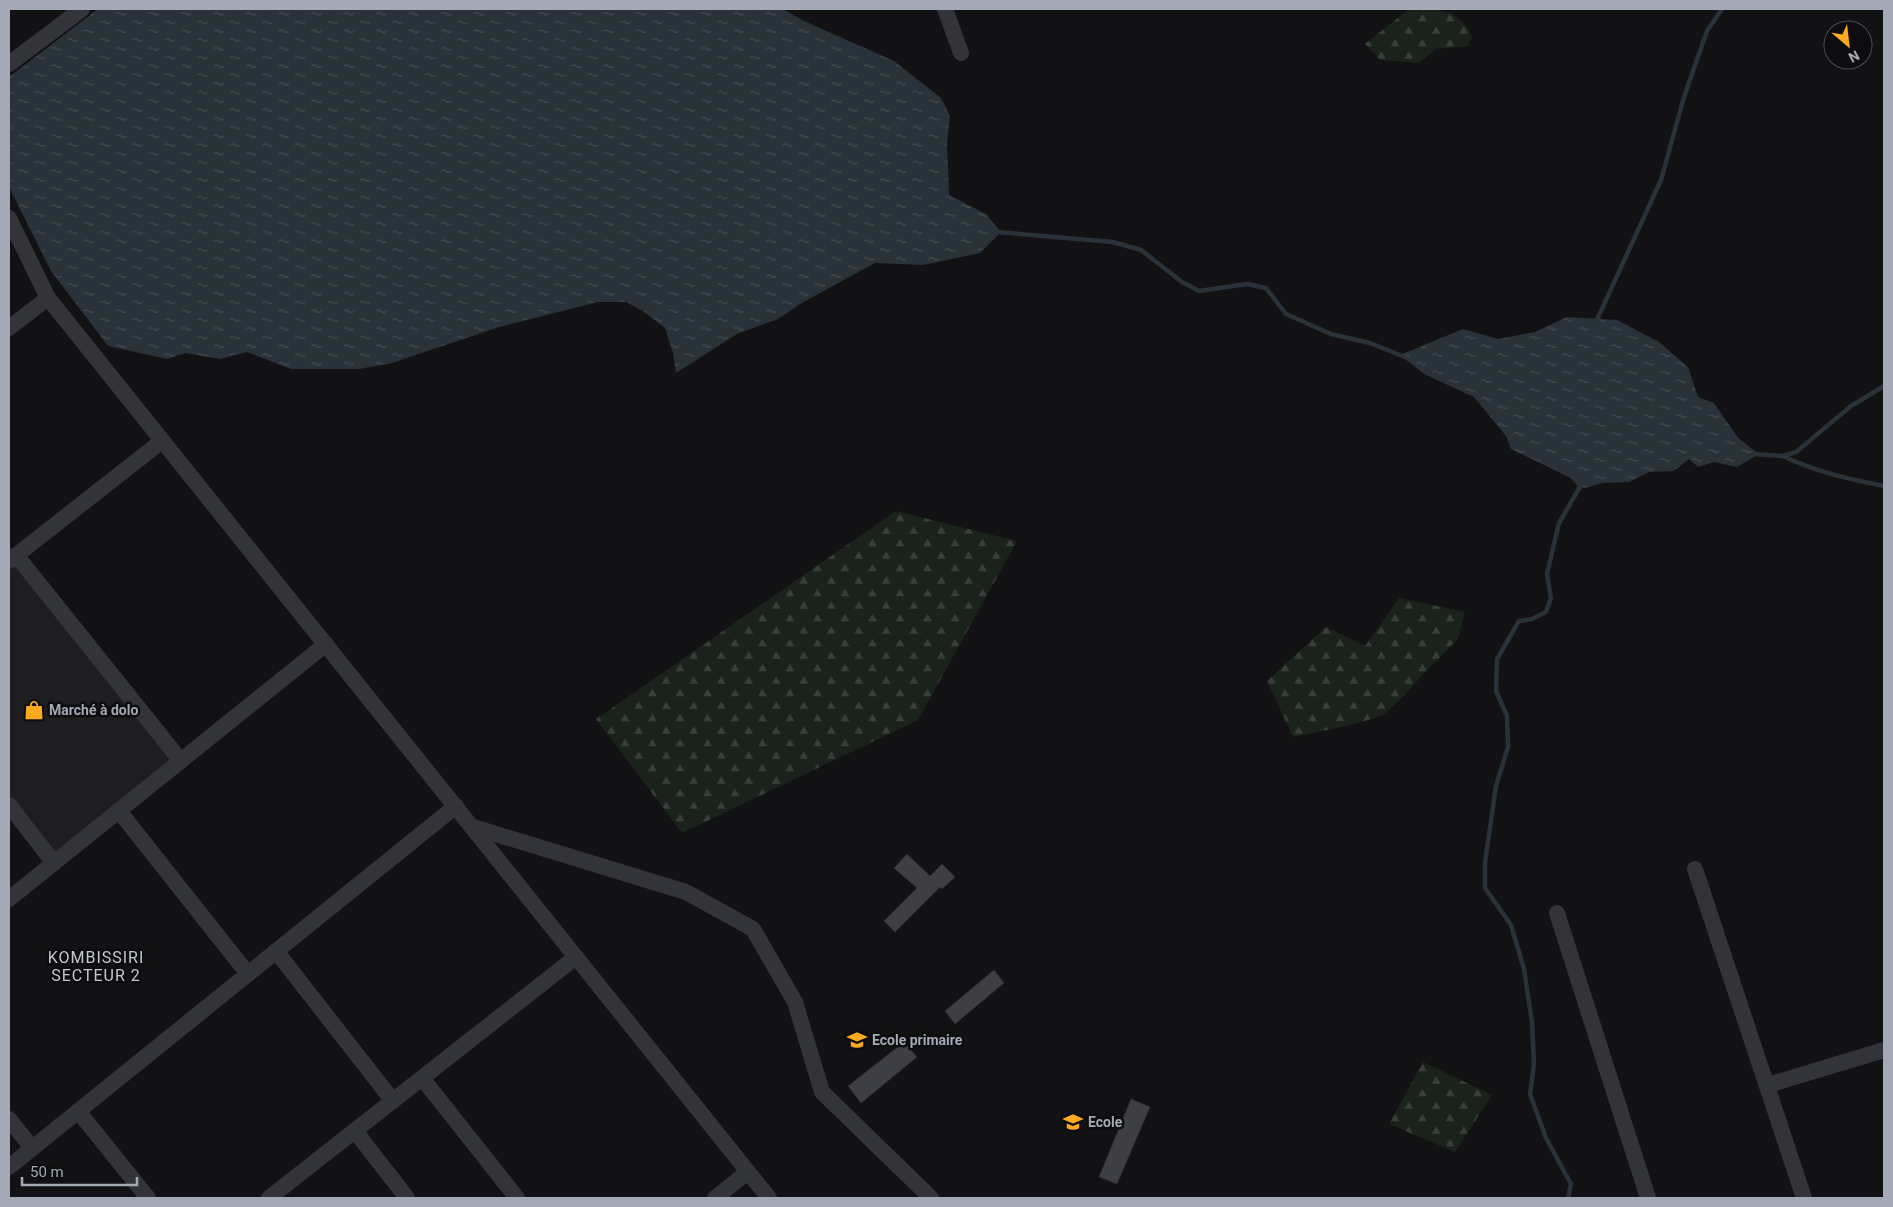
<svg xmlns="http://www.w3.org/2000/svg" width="1893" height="1207" font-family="Roboto,sans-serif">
<defs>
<pattern id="forest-firs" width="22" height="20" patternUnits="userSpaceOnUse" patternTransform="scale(1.25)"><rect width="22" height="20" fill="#1a221b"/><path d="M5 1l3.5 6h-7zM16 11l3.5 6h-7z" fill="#383f3a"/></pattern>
<pattern id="water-ripples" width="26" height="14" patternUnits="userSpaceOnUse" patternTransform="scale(1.25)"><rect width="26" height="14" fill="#283238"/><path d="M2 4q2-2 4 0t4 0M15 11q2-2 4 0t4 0" fill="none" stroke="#444d53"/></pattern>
</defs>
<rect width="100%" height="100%" fill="#121214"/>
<path fill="#1e1e21" d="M16,555L181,761L54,863L9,805V561Z"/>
<g fill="url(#forest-firs)">
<path d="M1409,9C1437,9 1460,8 1472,37L1468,46L1436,49L1419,63L1380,60L1365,44Z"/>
<path d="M896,511L1017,541L918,720L682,833L596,719Z"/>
<path d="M1399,598L1465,612L1458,639L1425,672L1404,696L1382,716L1343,727L1293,737L1267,681L1326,627L1365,646Z"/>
<path d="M1423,1062L1492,1095L1455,1152L1389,1124Z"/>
</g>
<g fill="url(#water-ripples)">
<path d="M98,9H783L804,21L894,61L941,98L950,116L947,143L949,195L986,214L1001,232L980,253L923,265L875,263L800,304L778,319L737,334L676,373L673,353L665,328L643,311L626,302H598L499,327L392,363L359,369H291L247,352L220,359L185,353L167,359L108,346L51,271L9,187V77Z"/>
<path d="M1567,317L1617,320L1659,342L1688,367L1698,397L1714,403L1738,438L1759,454L1737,467L1714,462L1698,467L1689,459L1674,471L1649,472L1629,482L1603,483L1580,489L1571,478L1511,449L1506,436L1474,397L1424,374L1400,355L1463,329L1498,339L1535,332Z"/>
</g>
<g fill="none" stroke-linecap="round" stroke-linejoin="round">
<g stroke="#283238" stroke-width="4.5">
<path d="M997,232L1113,242L1141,250L1182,282L1199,291L1247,284L1266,288L1286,314L1331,334L1370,343L1405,357"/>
<path d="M1595,324L1661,180L1684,97L1707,31L1722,9"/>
<path d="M1754,454L1783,456L1796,452L1851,406L1884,386"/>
<path d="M1783,456C1816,472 1849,479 1884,486"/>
<path d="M1568,1198L1571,1184L1546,1138L1530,1094L1534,1064L1532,1022L1524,969L1511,925L1485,888V863L1496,786L1508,747L1507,716L1496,691L1497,659L1519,621L1532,619L1546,612L1551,598L1547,574L1559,523L1581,485"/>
</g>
</g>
<g fill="#3e3f44" stroke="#2c2c30">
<path d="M907,854L930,876L942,864L955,877L942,889L940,887L895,932L884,921L917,888L894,868Z"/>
<path d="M994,970L1004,983L955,1024L945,1011Z"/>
<path d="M904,1042L917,1057L861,1103L848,1086Z"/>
<path d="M1131,1099L1150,1107L1117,1184L1099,1177Z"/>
</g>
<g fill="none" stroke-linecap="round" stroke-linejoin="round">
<g stroke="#333439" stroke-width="16">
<path d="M945,9L961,53"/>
<path d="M9,64L82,9"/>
<path d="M9,218L48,298L769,1198"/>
<path d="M9,328L48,298"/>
<path d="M16,555L181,761"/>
<path d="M9,561L162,441"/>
<path d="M9,805L54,863"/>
<path d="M119,811L248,974"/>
<path d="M473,827L686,892L753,929L795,1002L822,1092L931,1198"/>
<path d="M1695,869L1804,1198"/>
<path d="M9,899L326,644"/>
<path d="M1557,913L1648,1198"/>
<path d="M276,951L393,1101"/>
<path d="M422,1078L517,1198"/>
<path d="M1768,1085L1884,1050"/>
<path d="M78,1111L148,1198"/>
<path d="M9,1119L32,1148"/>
<path d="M355,1131L407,1198"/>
<path d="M9,1167L456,806"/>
<path d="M269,1198L576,957"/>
<path d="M715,1198L748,1172"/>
</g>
</g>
<defs>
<symbol id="shop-bare" viewBox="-9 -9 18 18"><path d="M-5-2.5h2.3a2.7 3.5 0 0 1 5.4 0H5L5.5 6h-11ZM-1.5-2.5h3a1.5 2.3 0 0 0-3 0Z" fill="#fdaa21" stroke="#0d0d0f" stroke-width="2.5" paint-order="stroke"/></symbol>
<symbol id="school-bare" viewBox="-9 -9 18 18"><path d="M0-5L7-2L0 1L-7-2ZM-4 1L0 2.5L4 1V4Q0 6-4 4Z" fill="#fdaa21" stroke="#0d0d0f" stroke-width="2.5" paint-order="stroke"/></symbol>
</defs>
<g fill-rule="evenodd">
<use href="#shop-bare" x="20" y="696" width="28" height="28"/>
<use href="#school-bare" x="843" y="1026" width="28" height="28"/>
<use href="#school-bare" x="1059" y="1108" width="28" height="28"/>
</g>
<g text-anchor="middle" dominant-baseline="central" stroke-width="5" stroke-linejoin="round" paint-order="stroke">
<g font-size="14" font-weight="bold" fill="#a3a9b5" stroke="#0d0d0f" text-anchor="start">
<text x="49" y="710">Marché à dolo</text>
<text x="872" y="1040">Ecole primaire</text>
<text x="1088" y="1122">Ecole</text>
</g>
<g font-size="16" letter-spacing="1" fill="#c4c8d1" stroke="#0d0d0f">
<text x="96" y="957">KOMBISSIRI<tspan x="96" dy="18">SECTEUR 2</tspan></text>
</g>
</g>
<rect width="1893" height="1207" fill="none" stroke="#a3a9b5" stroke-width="20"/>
<g transform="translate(1848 45) rotate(152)"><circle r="24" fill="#0d0d0f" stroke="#494b51"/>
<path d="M0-4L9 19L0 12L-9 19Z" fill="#fdaa21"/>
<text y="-8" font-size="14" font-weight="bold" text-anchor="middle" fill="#a3a9b5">N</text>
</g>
<path d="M22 1177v8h115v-8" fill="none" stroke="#a3a9b5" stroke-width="2.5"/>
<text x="30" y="1177" font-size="15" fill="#a3a9b5" stroke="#0d0d0f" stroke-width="4" paint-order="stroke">50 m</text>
</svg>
